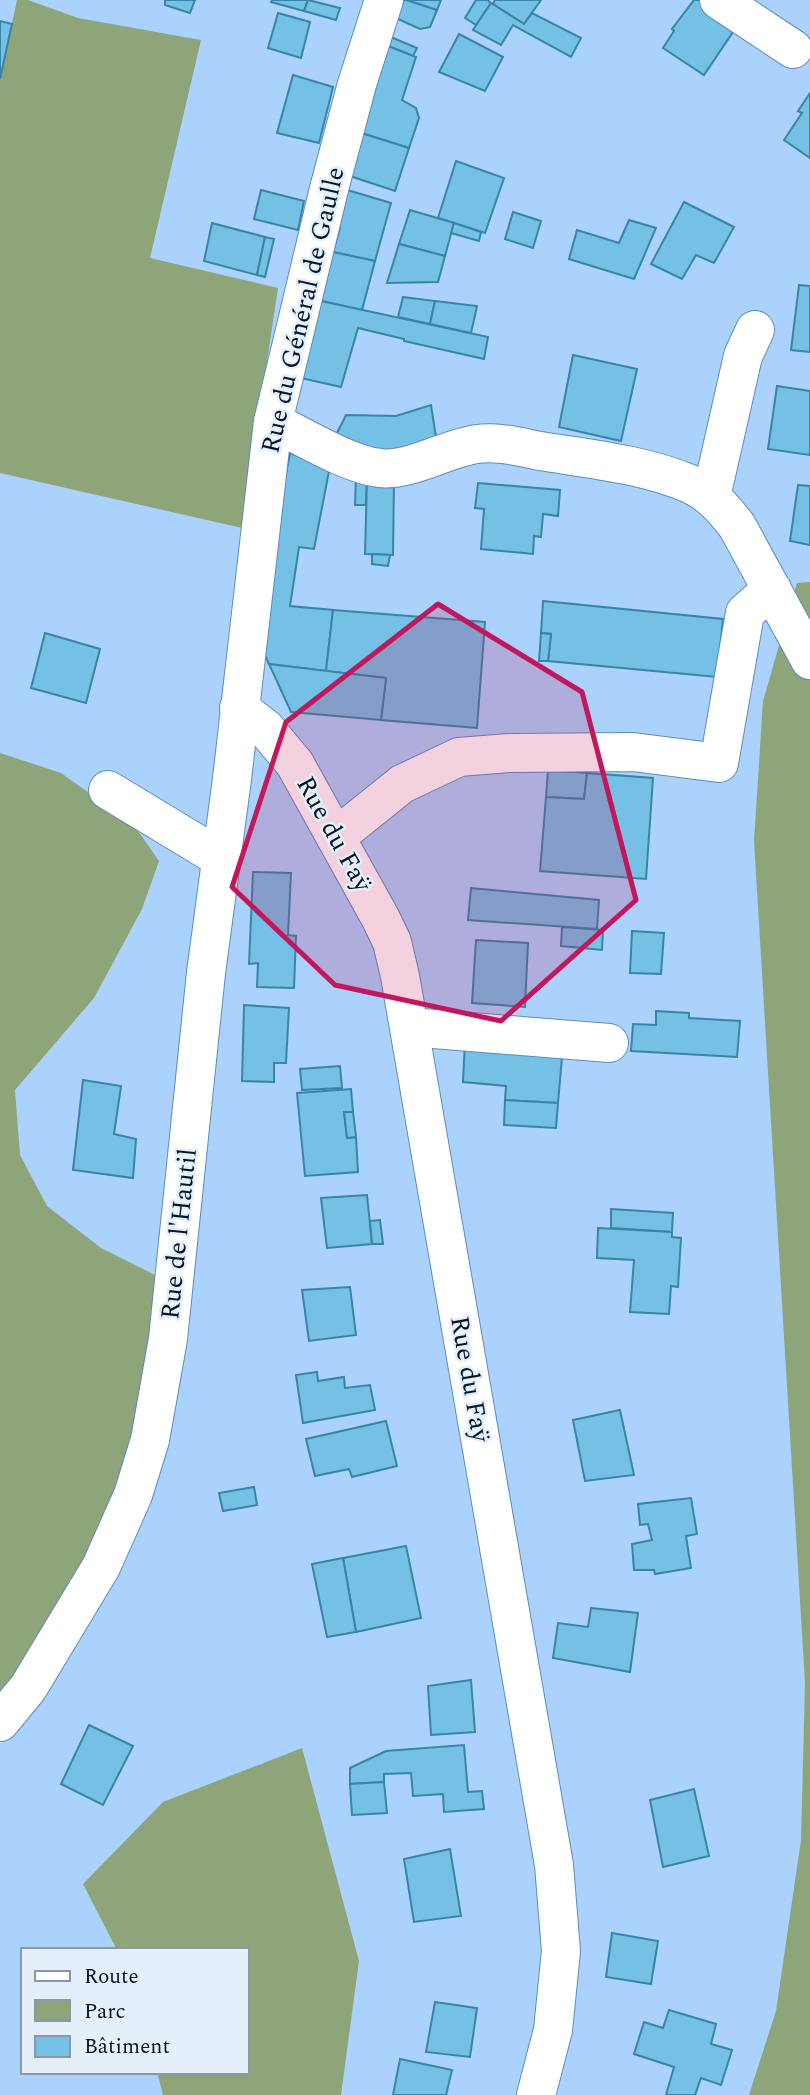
<svg xmlns="http://www.w3.org/2000/svg" width="810" height="2095" font-family="Spectral,serif">
<rect width="100%" height="100%" fill="#aad2fc"/>
<g fill="#8da579">
<path d="M17,0H28L78,18L201,40L150,258L278,288L242,528L0,473V79Z"/>
<path d="M810,582V2095H749L776,2011L801,1840L805,1683L754,841L763,701L797,583Z"/>
<path d="M0,753L61,773L134,825L159,861L142,909L94,998L15,1090L20,1155L47,1206L101,1248L161,1278L137,1415L85,1596L0,1698Z"/>
<path d="M302,1748L359,1961L341,2095H163L157,2072H247V1950H117L83,1884L163,1802Z"/>
</g>
<g fill="#75c0e5" stroke="#3885a8" stroke-width="2">
<path d="M165,0H195L190,13L165,5Z"/>
<path d="M272,0H308L304,11L271,2Z"/>
<path d="M308,0L340,8L336,20L304,11Z"/>
<path d="M395,0H407L437,10L430,27L420,29L391,16Z"/>
<path d="M407,0H441L437,10Z"/>
<path d="M476,0H487L491,3L476,25L465,18Z"/>
<path d="M495,0H541L524,24L493,4Z"/>
<path d="M694,0H711L741,20L704,75L663,48L674,31L672,29Z"/>
<path d="M491,3L524,24L532,13L581,38L571,57L513,25L501,45L473,30Z"/>
<path d="M278,13L310,22L301,58L268,48Z"/>
<path d="M0,21L12,24L0,79Z"/>
<path d="M459,34L503,57L485,91L439,72Z"/>
<path d="M386,35L417,48L413,56L383,44Z"/>
<path d="M383,44L416,57L402,100L416,108L419,118L409,148L358,132Z"/>
<path d="M293,75L333,87L319,143L277,133Z"/>
<path d="M810,93V158L784,140L802,113L798,111Z"/>
<path d="M358,132L409,148L395,191L347,175Z"/>
<path d="M456,161L504,178L485,233L438,218Z"/>
<path d="M344,189L391,203L375,261L333,252L339,231Z"/>
<path d="M261,190L304,201L298,230L254,219Z"/>
<path d="M684,202L734,227L714,263L696,255L682,279L651,264Z"/>
<path d="M410,210L454,223L445,256L399,244Z"/>
<path d="M513,212L541,221L533,248L505,239Z"/>
<path d="M629,220L656,228L634,279L569,259L577,230L619,243Z"/>
<path d="M212,223L265,237L257,275L204,261Z"/>
<path d="M454,223L481,232L479,241L451,233Z"/>
<path d="M265,237L274,239L265,277L257,275Z"/>
<path d="M399,244L445,256L438,282L387,283Z"/>
<path d="M333,252L375,261L362,310L321,301Z"/>
<path d="M799,285L810,286V352L791,350Z"/>
<path d="M403,297L435,301L430,324L398,317Z"/>
<path d="M321,301L488,337L484,359L404,341V339L358,328L341,387L301,378Z"/>
<path d="M435,301L477,306L471,333L430,324Z"/>
<path d="M573,355L637,369L621,441L559,427Z"/>
<path d="M777,386L810,391V455L768,449Z"/>
<path d="M431,405L436,437L380,458L336,435L346,415L396,416Z"/>
<path d="M290,453L330,466L314,549L299,547L290,606L333,610L326,671L269,664L260,645L274,536Z"/>
<path d="M356,474L367,478L366,505H355Z"/>
<path d="M367,478L394,479L393,555L365,554Z"/>
<path d="M478,483L560,490L558,516L543,514L541,537L534,536L533,554L481,549L484,509L475,508Z"/>
<path d="M798,485L810,486V545L790,541Z"/>
<path d="M372,554L390,555L388,566L372,564Z"/>
<path d="M543,601L723,619L717,677L548,661L551,634L541,633Z"/>
<path d="M333,610L485,622L477,728L381,720L386,678L326,671Z"/>
<path d="M45,633L100,649L86,703L31,688Z"/>
<path d="M541,633L551,634L548,661H539Z"/>
<path d="M269,664L386,678L381,720L291,712Z"/>
<path d="M548,770L587,773L584,799L546,797Z"/>
<path d="M587,773L653,778L646,879L540,871L546,797L584,799Z"/>
<path d="M253,872L291,873L288,935L296,936L294,988L257,987L258,963L249,964Z"/>
<path d="M471,888L599,900L597,929L468,920Z"/>
<path d="M562,927L603,930L602,950L561,946Z"/>
<path d="M632,931L664,933L661,974L630,973Z"/>
<path d="M476,940L528,943L525,1007L472,1003Z"/>
<path d="M244,1005L289,1008L286,1063H274V1082L242,1081Z"/>
<path d="M656,1011L689,1013V1018L740,1021L737,1057L631,1051L633,1024L656,1025Z"/>
<path d="M465,1040L563,1046L558,1103L505,1100L506,1086L463,1082Z"/>
<path d="M340,1066L342,1088L302,1090L300,1069Z"/>
<path d="M83,1080L121,1086L114,1134L136,1139L133,1178L73,1170Z"/>
<path d="M351,1089L353,1112H344L347,1138L356,1137L358,1172L305,1176L297,1093Z"/>
<path d="M505,1100L558,1103L556,1128L504,1125Z"/>
<path d="M344,1112H353L356,1137L347,1138Z"/>
<path d="M367,1195L372,1244L327,1248L321,1198Z"/>
<path d="M611,1209L673,1213L672,1232L611,1228Z"/>
<path d="M380,1220L383,1244H372L370,1221Z"/>
<path d="M598,1228L672,1232V1237L681,1238L678,1287L671,1286L669,1314L630,1312L634,1260L597,1258Z"/>
<path d="M350,1287L356,1335L309,1341L302,1290Z"/>
<path d="M317,1372L318,1381L344,1377L345,1388L370,1385L375,1410L303,1423L296,1375Z"/>
<path d="M620,1410L634,1475L585,1481L573,1420Z"/>
<path d="M386,1421L397,1466L352,1477L349,1469L315,1476L306,1439Z"/>
<path d="M254,1487L257,1505L223,1511L219,1493Z"/>
<path d="M691,1498L697,1534L686,1536L691,1568L655,1574L654,1570H634L632,1544L652,1540L648,1524L640,1525L638,1504Z"/>
<path d="M406,1546L421,1618L356,1632L343,1558Z"/>
<path d="M343,1558L356,1632L327,1637L312,1564Z"/>
<path d="M591,1608L638,1613L630,1672L553,1658L558,1623L588,1627Z"/>
<path d="M471,1680L475,1732L431,1735L428,1686Z"/>
<path d="M89,1725L133,1746L103,1805L61,1784Z"/>
<path d="M464,1745L468,1792L482,1791L484,1809L444,1812L443,1794L413,1796L411,1773L384,1774V1782L350,1784V1768L386,1751Z"/>
<path d="M384,1782L387,1813L352,1815L350,1784Z"/>
<path d="M694,1789L709,1856L663,1867L650,1800Z"/>
<path d="M450,1849L461,1916L414,1922L404,1859Z"/>
<path d="M612,1933L658,1941L651,1984L606,1977Z"/>
<path d="M435,2002L477,2008L470,2057L426,2052Z"/>
<path d="M669,2010L716,2024L711,2044L732,2050L721,2085L701,2078L695,2095H666L674,2067L634,2054L644,2022L663,2028Z"/>
<path d="M400,2059L452,2070L446,2095H393Z"/>
</g>
<g fill="none" stroke-linecap="round" stroke-linejoin="round">
<defs>
<g id="minor">
<path d="M719,0L793,49"/>
<path d="M273,422C302,436 349,465 380,468C409,472 447,448 477,444C497,441 520,447 540,451C590,459 643,464 690,484C710,493 724,509 737,526L810,660"/>
<path d="M711,497L743,356L755,330"/>
<path d="M239,708L265,728L295,764L381,919L392,942L400,976L554,1865L561,1951L553,2030L536,2095"/>
<path d="M108,790L222,859"/>
<path d="M336,837L402,784L459,757L509,753L633,752L719,763L745,613L772,589"/>
<path d="M409,1027L609,1043"/>
<path d="M0,1722L28,1688L101,1567L133,1495L150,1440L168,1339L206,973L232,779L273,422L329,189L357,84L384,0"/>
</g>
</defs>
<use href="#minor" stroke="#5d8cbe" stroke-width="40"/>
<use href="#minor" stroke="#fff" stroke-width="38"/>
</g>
<path fill="#c2185b" fill-opacity="0.2" stroke="#c2185b" stroke-width="5" stroke-linejoin="round" d="M438,604L582,692L636,900L501,1021L335,985L232,887L286,722Z"/>
<g text-anchor="middle" dominant-baseline="central" stroke-width="5" stroke-linejoin="round" paint-order="stroke">
<g font-size="26" fill="#041528" stroke="#e5effa">
<text transform="translate(303 310) rotate(-77)">Rue du Général de Gaulle</text>
<text transform="translate(334 834) rotate(61)">Rue du Faÿ</text>
<text transform="translate(179 1234) rotate(-84)">Rue de l'Hautil</text>
<text transform="translate(470 1379) rotate(80)">Rue du Faÿ</text>
</g>
</g>
<rect x="21" y="1948" width="228" height="126" fill="#e5effa" stroke="#8b98a6" stroke-width="2"/>
<rect x="35" y="1971" width="35" height="10" fill="#ffffff" stroke="#8b98a6" stroke-width="2"/>
<text x="84" y="1983" font-size="21" fill="#041528">Route</text>
<rect x="35" y="2000" width="35" height="21" fill="#8da579" stroke="#8b98a6" stroke-width="2"/>
<text x="84" y="2018" font-size="21" fill="#041528">Parc</text>
<rect x="35" y="2036" width="35" height="21" fill="#75c0e5" stroke="#8b98a6" stroke-width="2"/>
<text x="84" y="2053" font-size="21" fill="#041528">Bâtiment</text>
</svg>
